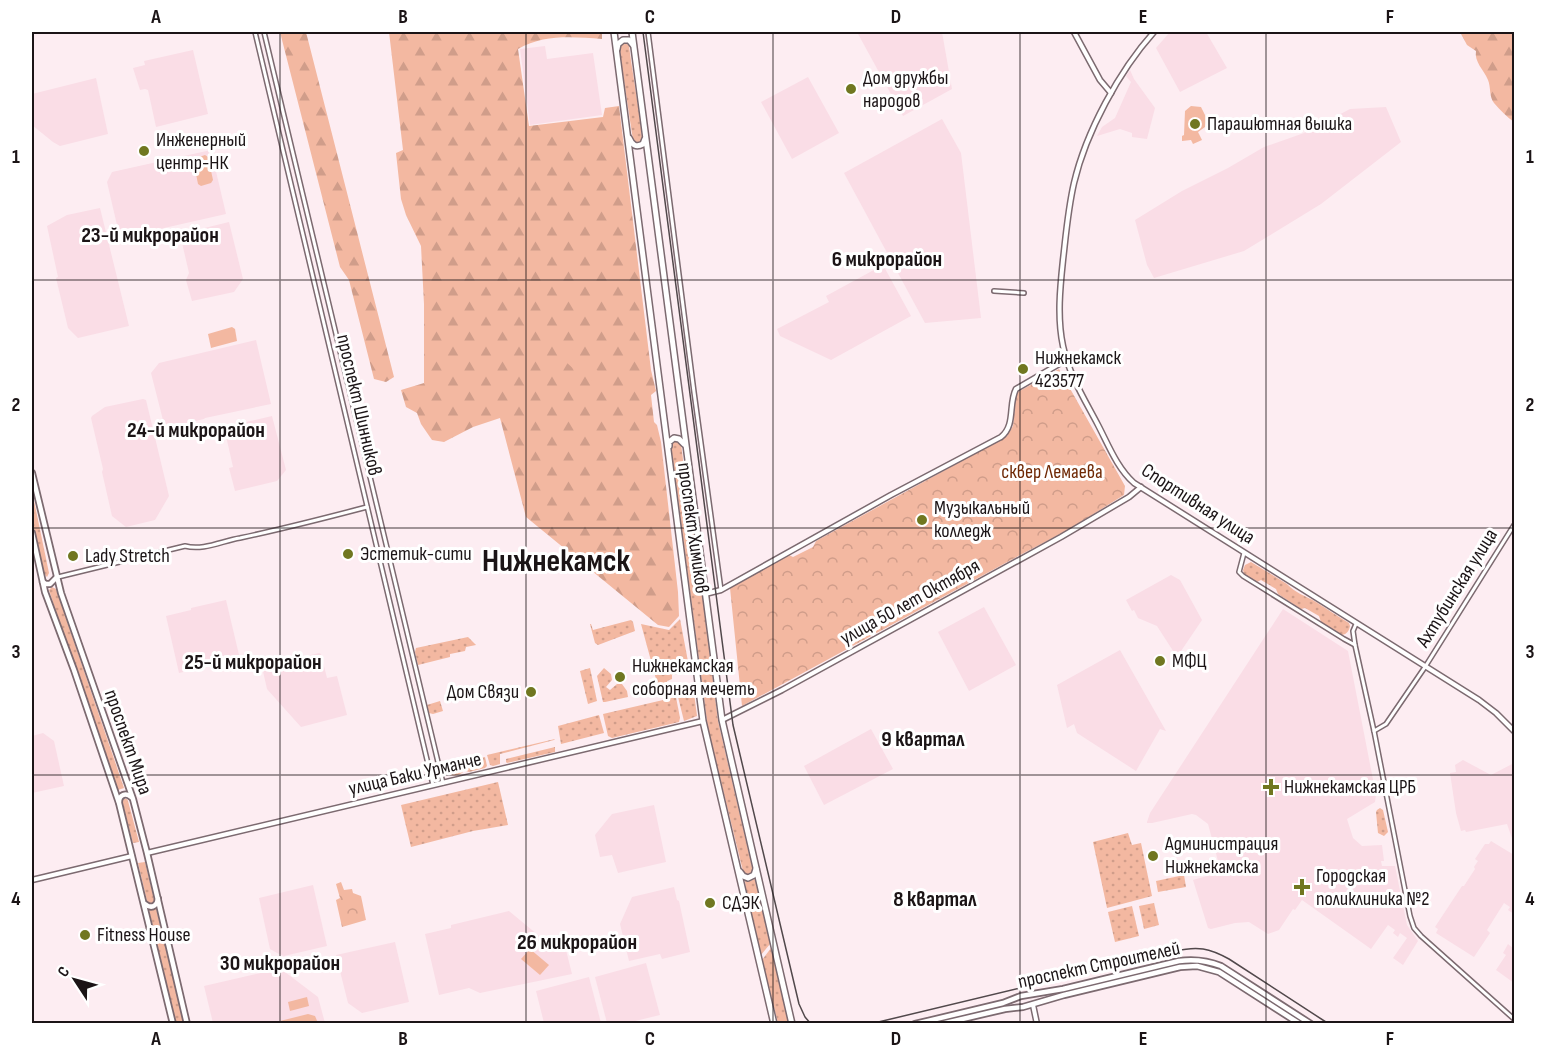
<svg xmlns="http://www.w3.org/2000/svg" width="1546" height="1055" font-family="'Sofia Sans Condensed',sans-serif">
<defs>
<pattern id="grass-dots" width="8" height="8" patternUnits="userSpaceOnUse" patternTransform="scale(1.5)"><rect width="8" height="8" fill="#f3b8a1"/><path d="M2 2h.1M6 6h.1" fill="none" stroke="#d09d8a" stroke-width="1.8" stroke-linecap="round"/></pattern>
<pattern id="forest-firs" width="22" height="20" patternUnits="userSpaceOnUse" patternTransform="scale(1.5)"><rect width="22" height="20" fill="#f3b8a1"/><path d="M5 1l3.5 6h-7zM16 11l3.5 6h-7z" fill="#d09d8a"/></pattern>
<pattern id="park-crowns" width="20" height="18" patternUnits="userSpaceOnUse" patternTransform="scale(1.5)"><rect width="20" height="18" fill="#f3b8a1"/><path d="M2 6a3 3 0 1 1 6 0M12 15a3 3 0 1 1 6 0" fill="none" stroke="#d09d8a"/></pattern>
</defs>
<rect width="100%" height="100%" fill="#fdedf2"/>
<g fill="#fadde6">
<path d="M857,32H942L952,89L903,116Z"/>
<path d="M1170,32H1206L1227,68L1180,92L1156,48Z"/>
<path d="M545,46L547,59L593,53L602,115L530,125L520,49Z"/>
<path d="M193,50L208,114L156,127L148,90L145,89L140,90L133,68L145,65L144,61Z"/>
<path d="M1130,70L1134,79L1155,108L1147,139L1132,137V133L1120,129L1097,136L1102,127L1115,118L1131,82L1126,76Z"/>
<path d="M808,77L839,133L792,159L761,102Z"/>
<path d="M96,78L108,134L60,146L53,142L32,125V94Z"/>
<path d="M1386,107L1401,142L1321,204L1244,251L1154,278L1147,265L1135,220L1182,191L1228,168L1264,147L1304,133L1350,109Z"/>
<path d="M942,119L961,153L981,318L925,323L844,173Z"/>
<path d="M211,150L226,214L120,238L107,182L112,172Z"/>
<path d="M100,208L129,326L78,338L68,328L56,278L58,277L47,226L67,215Z"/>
<path d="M229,222L243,279L234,292L192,301L186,280L189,273L180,234Z"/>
<path d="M883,265L911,316L831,360L780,336L777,329L829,302L826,296Z"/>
<path d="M256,340L271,404L205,418L204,419L166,428H165L151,373L159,363Z"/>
<path d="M143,399L146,400L169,496L155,520L126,527L112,516L102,472L103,469L91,418L92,416L105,407Z"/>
<path d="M272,416L286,470L277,481L235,491L229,468L233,467L224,427Z"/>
<path d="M1171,575L1180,580L1202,620L1177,657L1157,626L1138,618L1134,610L1132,611L1126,600Z"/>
<path d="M226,600L240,659L179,673L166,616L191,610V608Z"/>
<path d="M984,607L1016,665L969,691L938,632Z"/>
<path d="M1283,609L1348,651L1376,795L1375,802L1347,819L1353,838L1362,846L1382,845L1384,861H1381L1382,866H1395L1407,925L1418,941L1403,965L1393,958L1407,938L1400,933L1398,937L1393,933L1395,930L1388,925L1371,949L1302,900L1295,910L1293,909L1279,930L1268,934L1249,922L1235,923L1211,929L1208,928L1193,880L1221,872L1208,824L1196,815L1192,814L1152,823H1147V822L1150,813Z"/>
<path d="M1120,650L1166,731L1160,729L1136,771L1077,733L1074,724L1067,728L1057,685Z"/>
<path d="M319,653L321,654L327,678L337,676L347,715L301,727L267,689L262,667Z"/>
<path d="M871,729L893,769L824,805L804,766Z"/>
<path d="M43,733L54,741L64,786L32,793V736Z"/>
<path d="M1463,760L1491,775L1514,763V844L1507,824L1466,832L1465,830L1461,831L1456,813L1450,773L1456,772L1455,765Z"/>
<path d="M654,805L666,862L618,873L612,855L600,857L595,835L612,814Z"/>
<path d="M1491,841L1514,855V914L1508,910L1510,907L1504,903L1487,930L1490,933L1474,957L1436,933L1438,929L1435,927L1462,886H1464L1475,869L1474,867L1478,861L1475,859L1485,844H1489Z"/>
<path d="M313,885L327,946L284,956L279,954L270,949L259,898Z"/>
<path d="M674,887L677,900L679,901L690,952L662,959L660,954L629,961L620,924L632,897Z"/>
<path d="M509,911L550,945L564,942L572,974L480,993L469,988L439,995L425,934L451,928V925Z"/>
<path d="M395,942L409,1002L362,1013L348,1003L336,955Z"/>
<path d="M1508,944L1514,949V983L1496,970L1506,955L1503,953Z"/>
<path d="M646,963L660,1015L627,1023H607L595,977Z"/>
<path d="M278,969H281L318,997L325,1023H213L204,986Z"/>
<path d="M589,977L601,1023H544L536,991Z"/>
</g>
<g fill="url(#grass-dots)">
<path d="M625,42L629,46C633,77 639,107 642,137L641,141L638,143L634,142L633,140L619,48L622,43Z"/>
<path d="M674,440L681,443L686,485L691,504L718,721L753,871L751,874L746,876L743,871L708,729L671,446L672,442Z"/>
<path d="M32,491L49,573L47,577L44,574L32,519Z"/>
<path d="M1251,562L1287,584C1295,593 1306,596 1316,602C1327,609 1337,616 1349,623L1350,626C1349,631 1347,634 1342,635L1321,622L1319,616L1305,608L1301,609L1278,594L1276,589L1261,580L1257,582L1244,574L1243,570L1245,565Z"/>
<path d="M52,587L56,589L124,788L118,790L93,726L49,590Z"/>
<path d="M680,619L690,672L672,675V679L667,681L670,696L664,697L660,694L641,624L669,630Z"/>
<path d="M631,620L633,622L635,631L598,645L595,643L590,624H591L593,630Z"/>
<path d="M468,637L476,645L466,647L465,651L450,654V657L418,665L415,652L416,648Z"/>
<path d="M590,668L597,701L588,704L580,671Z"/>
<path d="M604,668L611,674L612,680L606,687L610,690L617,684H622L627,691L628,697L605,702H603L597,676Z"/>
<path d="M694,693L697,716L684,721L678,697Z"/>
<path d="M676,697L680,718L679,722L612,738L608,736L603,714Z"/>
<path d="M440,701L443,711L433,714L429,713L427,705Z"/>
<path d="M599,715L604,733L561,744L558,726Z"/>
<path d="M555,739L554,740L500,754V764L493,766L490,765L487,755Z"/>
<path d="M555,747V752L507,763L506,762V759Z"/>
<path d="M485,757L487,766L485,768L469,772L466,771L464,761Z"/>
<path d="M461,761L463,772C458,777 450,776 445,772L441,766Z"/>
<path d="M498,782L508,825L473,831L411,847L401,805Z"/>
<path d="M124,799H127L128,801L139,842L133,843L122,802Z"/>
<path d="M1380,808L1383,810L1388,832L1384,836L1378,833L1376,812L1377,810Z"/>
<path d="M1128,833L1132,845L1141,843L1152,896L1107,908L1093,842Z"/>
<path d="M145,862L154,899V902L151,904L147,901L138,863Z"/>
<path d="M1184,875L1186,887L1158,892L1156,881Z"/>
<path d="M755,879L770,944L761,955L747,900L745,881H750Z"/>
<path d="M1154,903L1159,925L1144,929L1139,906Z"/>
<path d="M1132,906L1139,936L1115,942L1108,912Z"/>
<path d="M156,908L184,1023H176L149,910Z"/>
<path d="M771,948L789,1023H778L762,960Z"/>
</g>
<g fill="url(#forest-firs)">
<path d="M280,32H306L394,377L386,382L374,379L349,280L340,267Z"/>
<path d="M389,32H602V39C573,37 544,34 518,49L529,126L603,117L605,108L619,106L651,370L656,391L651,395L654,422L657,425L661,442L678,592L679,616L669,627L658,625L526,517L500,418L473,427L444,442L432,440L421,424L417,413L406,407L401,390L424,383V304L421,246L406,215L401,199L396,153L403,150Z"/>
<path d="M1460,32H1514V122C1507,117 1500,110 1494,103C1489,97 1491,87 1488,80C1484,70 1474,62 1476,51L1467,45Z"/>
</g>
<g fill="url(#park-crowns)">
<path d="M1059,369L1125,486L1124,495L1066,531L1022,554L742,706L730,588L789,555L793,557L813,547L816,541L1007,436L1013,426L1016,393Z"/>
<path d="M341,882L344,890L352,889L353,893L361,896L366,920L342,927L336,900L340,898L336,884Z"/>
</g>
<g fill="#f3b8a1">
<path d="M1191,106L1201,107L1207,119L1205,127L1198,132L1202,140L1193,144L1191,140L1182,141V136L1184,135L1185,111Z"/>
<path d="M205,155L208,157L213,180L211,183L201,186L198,184L193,159Z"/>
<path d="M232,327L235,329L237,341L211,348L208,334Z"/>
<path d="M566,344L599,372L591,381L578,369L576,371L557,354Z"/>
<path d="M530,949L549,965L540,975L521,959Z"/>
<path d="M307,997L309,1006L290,1011L288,1002Z"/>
<path d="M308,1014L315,1016L318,1023H272Z"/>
</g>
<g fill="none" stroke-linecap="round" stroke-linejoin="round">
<defs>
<g id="minor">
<path d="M255,32L433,785"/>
<path d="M264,32L443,783"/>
<path d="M648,32L694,392L721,590"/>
<path d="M994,291L1024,293"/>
<path d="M1244,553L1239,572L1243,576L1344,639L1355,645"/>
<path d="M58,577L185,546C203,551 222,541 240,538C282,529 325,518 367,507"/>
<path d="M1356,624L1353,631L1355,645L1374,731L1410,916L1414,928L1421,936L1514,1019"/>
<path d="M1374,731L1386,724L1425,667L1514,525"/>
</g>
<g id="tertiary">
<path d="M1074,32L1100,80L1111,93"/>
<path d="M1154,32C1119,71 1086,132 1074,183C1068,209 1066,234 1063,260C1060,288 1057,318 1063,346C1069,375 1085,400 1098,425C1108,444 1117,468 1134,483L1479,700L1496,713L1514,731"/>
<path d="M705,594L721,590L891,495L1001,437C1016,425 1008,404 1016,389L1066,360"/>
<path d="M722,720L782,690L1061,537L1129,497L1141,487"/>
<path d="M147,853L703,721"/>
<path d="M32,880L132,856"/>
<path d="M1033,1005L1037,1024"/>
</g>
<g id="secondary">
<path d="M32,473L61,593L133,799L147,853L187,1024"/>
<path d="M32,533L45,592L74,670L119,803L173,1024"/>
<path d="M43,582L46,584H50L56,578"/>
<path d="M119,802C119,795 126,792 131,797"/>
<path d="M145,904L148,906C153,908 157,905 158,899"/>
<path d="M915,1024L1003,1003L1021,996L1063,989L1179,961C1194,959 1206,960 1221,966L1311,1024"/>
<path d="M941,1024L1005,1009L1023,1007L1064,995L1180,967L1197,966L1219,972L1300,1024"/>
</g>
<g id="primary">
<path d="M614,32L703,721L774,1024"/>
<path d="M632,32L722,720L792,1024"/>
<path d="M617,49L618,44L623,40H629L633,45"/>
<path d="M629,138C632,145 636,148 643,144L645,139"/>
<path d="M669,446V442L674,438L679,439L684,444"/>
<path d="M740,872L743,876L748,878L754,875L756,869"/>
</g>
</defs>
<use href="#minor" stroke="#7c6a70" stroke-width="6"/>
<use href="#tertiary" stroke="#7c6a70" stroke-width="7"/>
<use href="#secondary" stroke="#7c6a70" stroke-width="8"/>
<use href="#primary" stroke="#7c6a70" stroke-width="8"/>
<use href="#minor" stroke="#fff" stroke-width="3"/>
<use href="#tertiary" stroke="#fff" stroke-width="4"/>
<use href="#secondary" stroke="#fff" stroke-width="4.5"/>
<use href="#primary" stroke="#fff" stroke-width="5"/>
<g stroke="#51484b" stroke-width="1.5">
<path d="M643,32L733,725L799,1004L805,1017L811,1024"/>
<path d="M870,1024L1175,951C1198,946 1209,948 1229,959L1329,1024"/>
</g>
</g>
<path fill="none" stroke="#1b1416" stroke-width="1.5" stroke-opacity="0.55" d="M280,32V1024M526,32V1024M773,32V1024M1020,32V1024M1266,32V1024M32,280H1514M32,528H1514M32,775H1514"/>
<g fill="#707720" stroke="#fff" stroke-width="2">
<circle cx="851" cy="89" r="6"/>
<circle cx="1195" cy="124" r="6"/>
<circle cx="144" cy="151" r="6"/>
<circle cx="1023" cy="369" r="6"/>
<circle cx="922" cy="520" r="6"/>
<circle cx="348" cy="554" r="6"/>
<circle cx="73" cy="556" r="6"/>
<circle cx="1160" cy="661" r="6"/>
<circle cx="620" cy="677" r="6"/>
<circle cx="531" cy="692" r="6"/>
<path d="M1268 778h6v6h6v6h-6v6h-6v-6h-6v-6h6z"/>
<circle cx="1153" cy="856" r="6"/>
<path d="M1299 878h6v6h6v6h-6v6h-6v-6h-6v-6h6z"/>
<circle cx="710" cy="903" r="6"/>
<circle cx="85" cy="935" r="6"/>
</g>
<g text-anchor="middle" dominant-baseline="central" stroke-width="6" stroke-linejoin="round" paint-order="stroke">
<g font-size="20" fill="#1b1416" stroke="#fff" text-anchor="start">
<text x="863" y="78">Дом дружбы<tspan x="863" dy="23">народов</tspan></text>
<text x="1207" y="124">Парашютная вышка</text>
<text x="156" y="140">Инженерный<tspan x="156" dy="23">центр-НК</tspan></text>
<text x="1035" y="358">Нижнекамск<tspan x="1035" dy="23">423577</tspan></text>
<text x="934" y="508">Музыкальный<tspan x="934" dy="23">колледж</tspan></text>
<text x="360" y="554">Эстетик-сити</text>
<text x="85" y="556">Lady Stretch</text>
<text x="1172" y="661">МФЦ</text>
<text x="632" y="666">Нижнекамская<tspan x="632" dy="23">соборная мечеть</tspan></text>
<text x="519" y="692" text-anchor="end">Дом Связи</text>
<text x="1284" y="787">Нижнекамская ЦРБ</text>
<text x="1165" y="844">Администрация<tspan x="1165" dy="23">Нижнекамска</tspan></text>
<text x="1316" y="876">Городская<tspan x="1316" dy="23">поликлиника №2</tspan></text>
<text x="722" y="903">СДЭК</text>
<text x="97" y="935">Fitness House</text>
</g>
<g font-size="20" fill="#1b1416" stroke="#fff">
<text transform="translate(359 405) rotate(77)">проспект Шинников</text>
<text transform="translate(1198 504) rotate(33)">Спортивная улица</text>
<text transform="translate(693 528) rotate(82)">проспект Химиков</text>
<text transform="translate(1457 588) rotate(-58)">Ахтубинская улица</text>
<text transform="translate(910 602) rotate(-29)">улица 50 лет Октября</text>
<text transform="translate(128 742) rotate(71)">проспект Мира</text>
<text transform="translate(415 774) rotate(-13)">улица Баки Урманче</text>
<text transform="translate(1099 965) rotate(-12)">проспект Строителей</text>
</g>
<g font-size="20" fill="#6f2905" stroke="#fff">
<text x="1052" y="472">сквер Лемаева</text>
</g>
<g font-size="22" font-weight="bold" fill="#1b1416" stroke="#fff">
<text x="150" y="235">23-й микрорайон</text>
<text x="887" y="259">6 микрорайон</text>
<text x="196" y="430">24-й микрорайон</text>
<text x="253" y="662">25-й микрорайон</text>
<text x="923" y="739">9 квартал</text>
<text x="935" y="899">8 квартал</text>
<text x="577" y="942">26 микрорайон</text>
<text x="280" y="963">30 микрорайон</text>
</g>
<g font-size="32" font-weight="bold" fill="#1b1416" stroke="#fff">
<text x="556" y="561">Нижнекамск</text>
</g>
</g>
<rect width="1546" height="1055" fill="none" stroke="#ffffff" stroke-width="66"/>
<g transform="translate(75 980) rotate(306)" stroke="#ffffff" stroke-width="4.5" paint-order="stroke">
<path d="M0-4.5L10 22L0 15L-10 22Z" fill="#1b1416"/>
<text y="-9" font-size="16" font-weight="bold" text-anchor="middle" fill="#1b1416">С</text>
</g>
<rect x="33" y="33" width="1480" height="989" fill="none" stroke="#1b1416" stroke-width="2"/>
<g font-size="20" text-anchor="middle" font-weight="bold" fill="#1b1416">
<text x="156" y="23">A</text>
<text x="403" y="23">B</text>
<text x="650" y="23">C</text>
<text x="896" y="23">D</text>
<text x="1143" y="23">E</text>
<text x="1390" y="23">F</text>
<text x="16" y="163">1</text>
<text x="1530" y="163">1</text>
<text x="16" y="411">2</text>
<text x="1530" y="411">2</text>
<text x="16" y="658">3</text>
<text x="1530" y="658">3</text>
<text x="16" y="905">4</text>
<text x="1530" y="905">4</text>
<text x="156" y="1045">A</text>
<text x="403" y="1045">B</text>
<text x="650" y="1045">C</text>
<text x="896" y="1045">D</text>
<text x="1143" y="1045">E</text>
<text x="1390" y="1045">F</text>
</g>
</svg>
